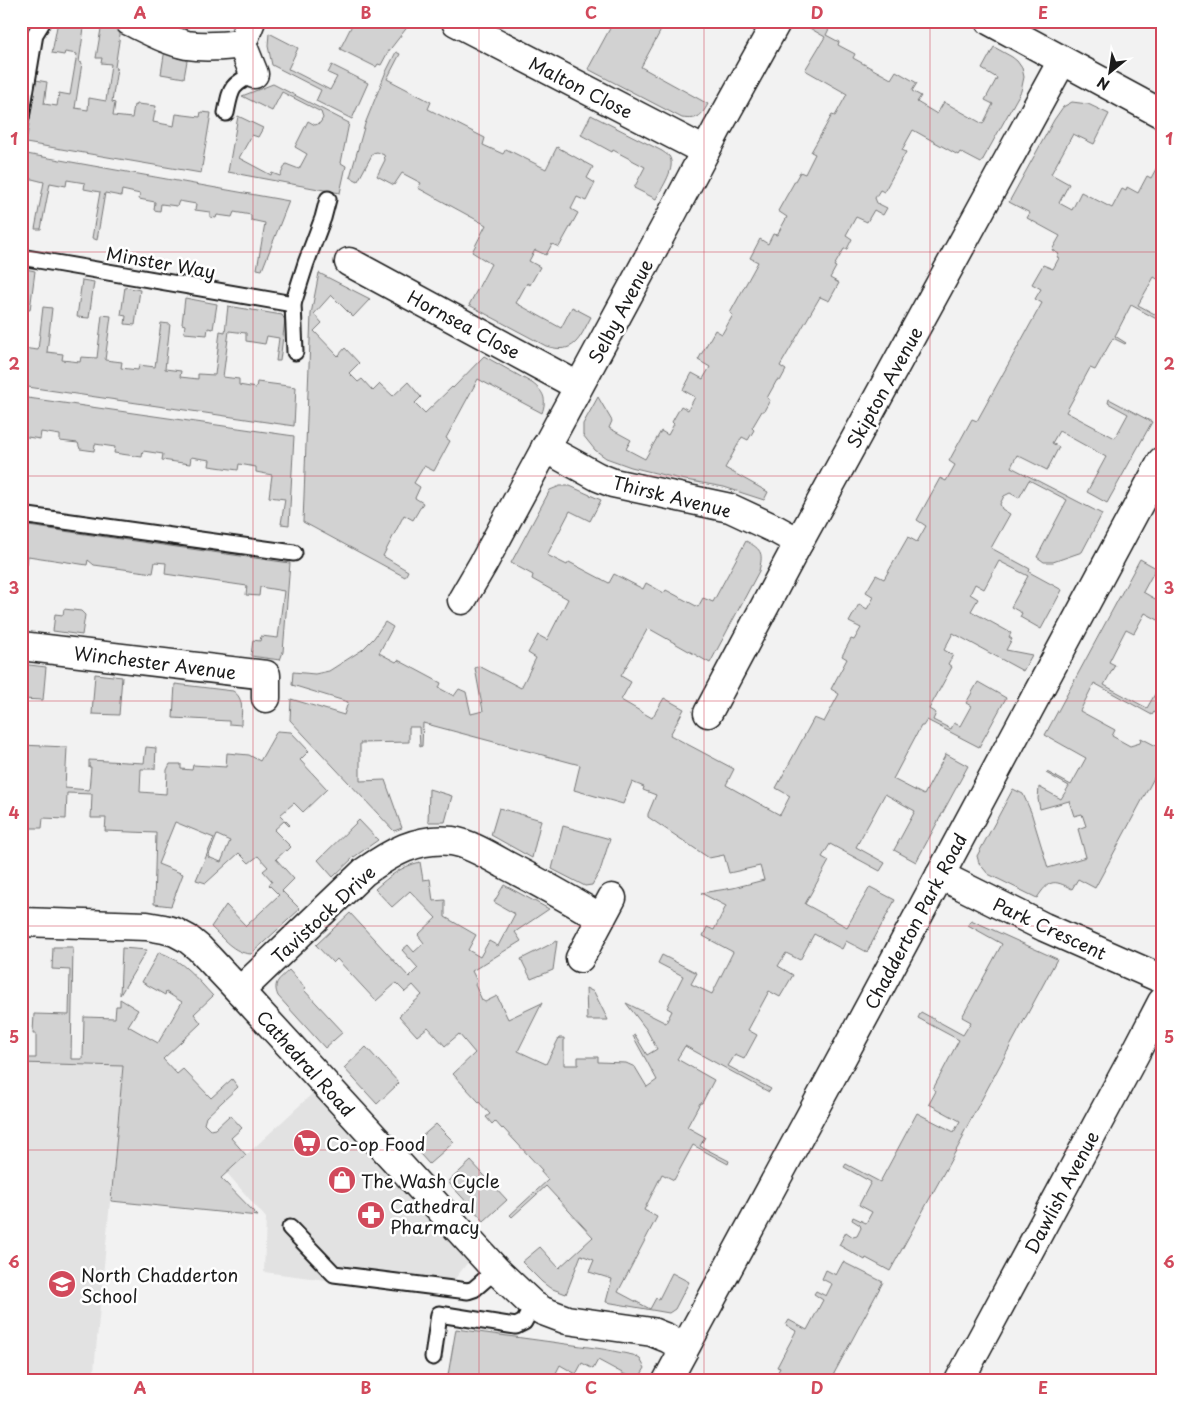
<svg xmlns="http://www.w3.org/2000/svg" width="1183" height="1402" font-family="'Playpen Sans',sans-serif">
<rect width="100%" height="100%" fill="#f2f2f2"/>
<filter id="ink" filterUnits="userSpaceOnUse"><feTurbulence type="fractalNoise" baseFrequency=".02" numOctaves="2"/><feDisplacementMap in="SourceGraphic" scale="10" xChannelSelector="R" yChannelSelector="G"/><feConvolveMatrix kernelMatrix="1 2 1 2 8 2 1 2 1" color-interpolation-filters="sRGB"/></filter>
<g filter="url(#ink)">
<g fill="#e2e2e2">
<path d="M21,1063L123,1065L93,1381H21Z"/>
<path d="M314,1092L469,1261L442,1295L264,1272L266,1218L227,1173Z"/>
</g>
<g fill="#d2d2d2" stroke="#777" fill-rule="evenodd">
<path d="M58,21H85L79,62L82,63L75,108L88,110L89,98L106,101L111,64L101,63L102,58H96L101,29L106,21L121,28L115,67L117,68L112,102L115,103L113,116L132,118L134,105L136,106L137,104L156,106L153,122L174,126L176,114L200,117L201,112L211,113L201,173L26,143L36,80L47,82L44,104L57,106L59,93L70,95L77,54L65,52L64,55L52,53Z"/>
<path d="M354,21H412L388,52L381,65L378,64L376,67L340,49Z"/>
<path d="M614,21H666L641,67L708,104C701,117 697,120 682,118L588,69Z"/>
<path d="M803,21H833L826,35L839,42L838,45L855,54L853,58L891,79L896,71L917,83L912,91L921,96L917,102L937,114L944,102L983,124L993,104L985,100L997,78L982,69L994,47L1012,57L1017,61L1022,68L1024,77L1021,91L981,163L960,152L958,155L913,130L902,150L906,152L884,192L880,190L875,198L877,203L887,208L883,215L874,210L867,222L856,217L846,235L852,239L847,249H844L834,266L836,267L830,278L839,283L829,301L820,297L780,366L786,370L780,381L777,380L767,398L770,400L764,411H762L752,428L754,430L748,440L742,437L725,468L768,492L764,500L724,487L680,479L631,467L606,458L595,450L583,435V424L598,397L612,421L609,428L631,440L626,449L645,459L661,431L668,435L674,424L672,422L681,406L688,410L695,397L683,390L692,373L703,379L710,367L698,360L715,330L722,334L733,315L730,313L758,262L750,258L760,239L768,244L773,234L777,235L787,217L778,211L800,172L805,174L815,154L811,152L832,115L835,116L847,94L805,70L825,37L801,23Z"/>
<path d="M269,33L298,48L288,69L291,70L330,90L337,77L328,73L332,65L368,83L352,119L316,101L321,90L272,65L268,46Z"/>
<path d="M165,49L188,55L184,78L161,74Z"/>
<path d="M396,52L400,54L387,79L431,102L428,109L485,138L483,145L503,154L506,149L546,169L557,147L593,167L587,178L595,183L586,201L577,197L571,209L578,213L559,247L552,244L546,255L535,250L529,261L540,267L530,285L527,283L516,303L561,328L572,307L591,317C579,339 575,355 546,346L469,305L491,264L472,252L486,225L418,188L421,183L402,173L394,185L377,176L385,160L384,155L377,152L373,153L358,181L350,177L365,124L385,74Z"/>
<path d="M273,84L349,123L341,163L346,166L340,193L228,172L238,116L263,128L258,137L252,135L239,158L271,175L272,173L280,176L286,164L299,169L307,154L295,147L308,121L315,125L320,123L323,118L321,112L282,92L272,111L242,96Z"/>
<path d="M1072,102L1088,104L1109,114L1094,144L1073,134L1051,174L1069,184L1059,203L1072,210L1081,192L1112,208L1122,189L1126,191L1127,187L1138,193L1147,176L1151,178L1162,158V251L1158,258L1162,260V275L1159,280L1154,277L1138,305L1162,318V322L1131,305L1115,336L1126,343L1125,344L1113,338L1095,370L1090,368L1066,412L1115,438L1128,414L1108,403L1109,399L1152,422L1107,503L1087,492L1106,457L1059,431L1052,443L1059,447L1047,470L1017,455L1011,467L1102,514L1082,552L1053,562H1044L1037,557L1067,500L1029,480L1019,498L1010,493L1004,496L1000,504L1002,509L1010,514L991,548L1030,569L1029,572L1062,590L1041,629L1020,617L1022,613L1011,607L1028,576L999,561L984,589L975,584L970,594L978,599L971,611L1011,633L1009,637L1012,639L1006,650L1032,655L1023,671L953,633L944,650L953,655L948,664L952,667L929,709L936,713L933,720L951,729L954,723L960,726L971,706L966,703L978,682L1006,698L979,747L927,720L923,726H921L893,779L924,795L946,754L968,766L916,862L894,850L915,811L885,794L856,847L885,863L880,871L830,844L822,857L829,861L805,904L847,927L870,887L895,900L867,952L846,941L842,949L814,934L800,960L786,953L778,966L793,975L780,997L769,991L748,1030L757,1035L744,1059L735,1055L728,1066L771,1089L769,1092L685,1046L677,1059L714,1080L702,1103H700L687,1127L705,1137L700,1146L729,1161L728,1164L693,1145L674,1180L662,1174L644,1210L657,1217L618,1292L650,1309L656,1298L659,1299L672,1273L689,1282L675,1309L669,1313L606,1302L612,1279L589,1272L594,1260L581,1255L566,1294L550,1288L542,1282L522,1262L540,1247L559,1268L593,1237L546,1186L512,1217L510,1215L548,1180L541,1172L542,1170L503,1128L502,1129L495,1121L492,1124L486,1117L490,1114L453,1074L475,1053L459,1034L445,1046L428,1027L417,1036L399,1016L422,995L413,985L405,992L396,983L376,1001L337,959L333,963L316,945L350,913L409,977L418,968L402,950L408,945L414,952L424,943L418,935L436,918L410,891L392,907L375,889C390,876 400,867 420,862L423,880L430,879L433,901L445,900V917L476,935L468,950L480,957L489,941L498,946L515,914L494,902L504,885L549,909L515,932L521,941L472,971L477,981L475,985L482,1000L485,1002L497,996L508,1019L542,1003L518,1051L546,1064L559,1038H564V1065H578V1057H598V1062L626,1063L635,1067L647,1087L657,1080L633,1036L635,1035L647,1055L657,1049L646,1029L626,1003L666,1023L672,1011L667,1008L683,976L658,963L662,955L697,973L691,984L712,994L733,952L703,936L707,927L714,930L726,906L701,893L733,888L764,880L760,866L729,873L724,855L709,858L648,817V814L656,795L643,790L644,787L632,782L623,804L574,790L580,765L423,723L422,746L420,747L419,727H409V742L360,743V781L385,780L402,828L394,831L290,720L291,699L344,715L348,702L292,685L293,672L315,674L329,671L362,650L374,638L385,622L393,627L379,653L396,662L398,660L441,683L439,688L454,696L459,689L466,692L471,714L483,711L475,668L479,666L521,688L536,658L528,653L538,635L547,640L568,599L532,579L533,575L511,563L550,490L560,486H570L601,500L590,521L570,511L547,555L567,565L569,562L609,583L614,574L643,589L646,583L664,593L666,590L698,607L703,598L713,602L746,541C763,550 763,554 759,571L710,663L648,628L621,676L631,682L621,700L652,718L664,698L684,709L670,735L734,769L726,785L780,815L790,796L776,788L814,718L824,722L839,694L831,689L847,659L842,656L851,639L854,640L861,628L849,622L859,604L867,609L874,597L866,592L876,575L884,579L908,537L917,542L926,526L917,520L940,478L946,481L955,465L949,461L972,419L977,421L1042,303L1035,299L1041,289L1032,284L1043,265L1053,269L1059,258L1057,257L1059,254L1052,250L1060,236L1027,218L1030,213L1009,202L1054,120L1063,107Z"/>
<path d="M591,115L662,151C664,153 667,154 669,156C677,167 661,189 656,199L634,188L645,167L613,150L612,152L581,135Z"/>
<path d="M21,153L289,201L262,270L257,269L265,223L251,220V215L234,212L232,217L217,215L216,218L210,217V212L195,210L196,204L179,201L177,206L161,204L160,211L154,210L155,202L139,199L140,194L122,190L121,196L105,193L97,240L92,238L100,192L84,189L85,183L67,180L66,186L50,183L41,229H35L44,182L28,178V173L21,171Z"/>
<path d="M21,268L35,271L30,310L21,309Z"/>
<path d="M319,273L370,299L353,317L331,295L314,314L322,323L314,331L338,356L345,348L359,363L349,373L358,382L362,379L373,391L380,384L393,396L408,382L421,397L415,403L425,413L452,387L453,388L484,356L532,383C544,392 547,399 542,413L478,379L446,438L450,441L434,471L424,466L414,483L420,487L415,498L423,503L413,520L404,515L383,556L408,571L405,577L303,522L311,314Z"/>
<path d="M82,280L94,282L89,318L77,317Z"/>
<path d="M125,287L140,290L135,325L125,324L126,316L121,315Z"/>
<path d="M185,298L217,304L213,329L208,328L207,335L184,333L185,325L182,324Z"/>
<path d="M228,306L282,315L285,320L280,361H276L279,338L267,336L265,344L246,341V333L229,331L223,377L239,379V385L256,388L257,382L296,387L294,426L21,386L22,348L38,350L43,307L52,308L47,352L63,354L62,360L80,362L81,357L97,358L102,315L111,316L105,360L122,362L121,368L138,370L139,365L155,367L161,323L170,324L165,369L181,371L180,377L198,379V374L215,375L220,331L225,332Z"/>
<path d="M21,397L294,436L289,525L281,524L285,499L269,497L272,475L256,472V467L239,464L238,470L209,466L210,460L191,457L190,464L162,460L163,454L143,451L142,457L114,453L115,447L95,444L94,451L80,449L78,443L60,441V435L41,432L40,439L21,436Z"/>
<path d="M21,525L290,563L283,652L280,660L251,656L253,640L260,641L261,636L278,638L284,591L260,587L259,596L246,595L247,586L165,574L166,563L155,562L153,573L94,565L88,560L87,565L28,556L27,565L21,564Z"/>
<path d="M1140,559L1156,568L1143,592L1162,603V622L1145,613L1134,633L1126,629L1109,662L1115,665L1104,685L1147,708L1162,682V716L1154,712L1152,715L1094,683L1080,711L1115,730L1112,736L1130,746L1140,743L1141,738L1162,749V763L1095,888L1078,879L1072,889C1053,879 1049,880 1037,898L988,874L979,863L977,856L1013,789L1023,794L1031,812L1048,868L1086,857L1078,829L1086,826L1082,814L1074,816L1069,801L1040,809L1038,799L1039,787L1061,799L1069,786L1046,773L1047,772L1071,785L1086,758L1045,735Z"/>
<path d="M64,609L81,611L85,615L82,635L53,631L55,614L63,615Z"/>
<path d="M21,664L46,667L43,700L21,699Z"/>
<path d="M95,674L122,677L119,715L92,714Z"/>
<path d="M175,684L233,691C245,699 241,712 241,725L229,724V721L173,718Z"/>
<path d="M277,731L291,732L309,751L300,760L327,789L303,812L294,803L280,815L290,825L289,826L284,821L274,830L291,847L287,851L286,850L276,859L294,879L282,891L300,909L251,954C233,953 223,938 211,927L226,905L246,926L279,895L269,885L272,881L263,871L268,867L258,856L249,863L239,853L206,883L196,880L214,838L175,822L158,864L183,874L171,906L154,904L156,833L105,831L106,818H91L92,794L67,793L66,819L43,818L42,828H21V795H26V789L21,788V745L67,747L65,788L89,790L91,767H89V760L144,763L146,747L156,748L155,769H141L140,792L166,794L167,770L170,764H181V769L192,770L193,765L226,767L227,753L249,755L260,761ZM217,835L230,841L221,862L208,857Z"/>
<path d="M429,789L452,796L445,822H428Z"/>
<path d="M499,808L541,820L532,858L491,835Z"/>
<path d="M359,820L378,840L354,857L333,877L318,860Z"/>
<path d="M563,826L610,839L600,871L592,885L585,886L552,869Z"/>
<path d="M971,920L1057,959L962,1136H964L890,1271L866,1258L865,1260L839,1245L846,1232L853,1237L857,1236L861,1228L860,1225L852,1220L853,1217L866,1223L872,1212L859,1205L871,1182L844,1167L846,1164L880,1182L917,1113L954,1132L960,1121L929,1104L936,1091L933,1089L959,1040L918,1018L921,1012L963,1035L971,1022L962,1017L1002,944L968,925Z"/>
<path d="M557,941L553,970L531,979L521,959Z"/>
<path d="M21,947H25L23,1058H36V1033H33L34,1014L69,1015L70,970L52,969L53,947H73L71,1059H83L84,1017L115,1018L116,1006H120V999L138,1010L128,1026L158,1043L182,1002L166,992L165,995L142,982L159,952C183,960 197,979 213,996L194,1014L201,1023L163,1059L177,1074L183,1069L211,1098L232,1079L238,1087L206,1117L204,1124L210,1130L215,1129L230,1115L242,1128L231,1138L246,1155L221,1178L258,1216L111,1201L123,1066L21,1063Z"/>
<path d="M122,948L147,950L120,995Z"/>
<path d="M289,970L305,988L304,990L343,1032L325,1048L278,996C272,982 280,979 289,970Z"/>
<path d="M586,988L594,992L608,1020H587Z"/>
<path d="M366,1047L399,1083L377,1104L344,1068Z"/>
<path d="M436,1124L454,1142L429,1164L412,1145Z"/>
<path d="M471,1161L507,1200L484,1221L448,1182Z"/>
<path d="M843,1262L883,1282L830,1381H773L780,1368L777,1367L796,1331L786,1325L789,1320L807,1330L823,1300L814,1294L816,1291L826,1296L832,1284L822,1279L826,1270L836,1275Z"/>
<path d="M456,1329L603,1349L633,1355L640,1359L645,1368L637,1381L598,1360L593,1369L582,1363L576,1374L560,1365L552,1381H447Z"/>
</g>
<g fill="none" stroke-linecap="round" stroke-linejoin="round">
<defs>
<g id="lane">
<path d="M226,113C231,89 230,85 254,74"/>
<path d="M21,118L35,34L43,21"/>
<path d="M21,257L293,304"/>
<path d="M295,352L293,304L306,263L323,218L328,199"/>
<path d="M21,515L294,553"/>
<path d="M290,1228L334,1274L468,1291L474,1289L496,1270"/>
<path d="M433,1357L439,1314L516,1326L524,1322L533,1305"/>
</g>
<g id="street">
<path d="M129,21C148,30 167,41 187,45C205,48 224,46 242,44"/>
<path d="M251,21L242,44L254,74"/>
<path d="M990,21L1162,114"/>
<path d="M456,22L705,151"/>
<path d="M349,262L578,386"/>
<path d="M545,448L598,477L613,483L730,508L777,530L799,542"/>
<path d="M462,600L483,564L672,214L717,129L777,21"/>
<path d="M21,646L266,675V698"/>
<path d="M708,713L799,542L1062,61"/>
<path d="M940,875L1044,927L1162,979"/>
<path d="M21,922L147,926L164,929L175,932L188,939L199,948L248,1000L496,1270L533,1305L543,1311L567,1320L652,1332L667,1338L684,1348"/>
<path d="M580,958L612,898"/>
<path d="M240,991L364,872C391,853 417,837 452,841C468,843 490,856 504,864C537,881 569,899 601,918"/>
<path d="M959,1381L1135,1054L1162,1002"/>
</g>
<path id="secondary" d="M667,1381L871,1004L1162,461"/>
</defs>
<use href="#lane" stroke="#1c1c1c" stroke-width="19"/>
<use href="#street" stroke="#1c1c1c" stroke-width="31"/>
<use href="#secondary" stroke="#1c1c1c" stroke-width="31"/>
<use href="#lane" stroke="#fff" stroke-width="15"/>
<use href="#street" stroke="#fff" stroke-width="28"/>
<use href="#secondary" stroke="#fff" stroke-width="28"/>
</g>
</g>
<path fill="none" stroke="#d1495b" stroke-width="1" stroke-opacity="0.55" d="M253,21V1381M479,21V1381M704,21V1381M930,21V1381M21,252H1162M21,476H1162M21,701H1162M21,926H1162M21,1150H1162"/>
<defs>
<symbol id="supermarket-disc" viewBox="-11 -11 22 22"><circle r="9.5" fill="#d1495b" stroke="#fff"/><path d="M-6-5.5h2.5l.6 2H6L4.5 2H-2.5L-4.4-4H-6ZM-1.5 3.2a1.3 1.3 0 1 0 .1 0ZM3 3.2a1.3 1.3 0 1 0 .1 0Z" fill="#fff"/></symbol>
<symbol id="shop-disc" viewBox="-11 -11 22 22"><circle r="9.5" fill="#d1495b" stroke="#fff"/><path d="M-5-2.5h2.3a2.7 3.5 0 0 1 5.4 0H5L5.5 6h-11ZM-1.5-2.5h3a1.5 2.3 0 0 0-3 0Z" fill="#fff"/></symbol>
<symbol id="pharmacy-disc" viewBox="-11 -11 22 22"><circle r="9.5" fill="#d1495b" stroke="#fff"/><path d="M-2-6h4v4h4v4h-4v4h-4v-4h-4v-4h4Z" fill="#fff"/></symbol>
<symbol id="school-disc" viewBox="-11 -11 22 22"><circle r="9.5" fill="#d1495b" stroke="#fff"/><path d="M0-5L7-2L0 1L-7-2ZM-4 1L0 2.5L4 1V4Q0 6-4 4Z" fill="#fff"/></symbol>
</defs>
<g fill-rule="evenodd">
<use href="#supermarket-disc" x="291" y="1127" width="32" height="32"/>
<use href="#shop-disc" x="326" y="1164" width="32" height="32"/>
<use href="#pharmacy-disc" x="355" y="1199" width="32" height="32"/>
<use href="#school-disc" x="46" y="1268" width="32" height="32"/>
</g>
<g text-anchor="middle" dominant-baseline="central" stroke-width="5" stroke-linejoin="round" paint-order="stroke">
<g font-size="18" fill="#1c1c1c" stroke="#fff">
<text transform="translate(581 87) rotate(27)">Malton Close</text>
<text transform="translate(161 262) rotate(10)">Minster Way</text>
<text transform="translate(620 311) rotate(-62)">Selby Avenue</text>
<text transform="translate(464 324) rotate(28)">Hornsea Close</text>
<text transform="translate(884 387) rotate(-61)">Skipton Avenue</text>
<text transform="translate(672 496) rotate(14)">Thirsk Avenue</text>
<text transform="translate(155 662) rotate(7)">Winchester Avenue</text>
<text transform="translate(323 914) rotate(-43)">Tavistock Drive</text>
<text transform="translate(915 921) rotate(-62)">Chadderton Park Road</text>
<text transform="translate(1050 928) rotate(25)">Park Crescent</text>
<text transform="translate(306 1063) rotate(48)">Cathedral Road</text>
<text transform="translate(1061 1192) rotate(-62)">Dawlish Avenue</text>
</g>
<g font-size="18" fill="#1c1c1c" stroke="#fff" text-anchor="start">
<text x="326" y="1143">Co-op Food</text>
<text x="361" y="1180">The Wash Cycle</text>
<text x="390" y="1205">Cathedral<tspan x="390" dy="21">Pharmacy</tspan></text>
<text x="81" y="1274">North Chadderton<tspan x="81" dy="21">School</tspan></text>
</g>
</g>
<rect width="1183" height="1402" fill="none" stroke="#fff" stroke-width="55"/>
<g transform="translate(1110 72) rotate(210)" stroke="#ffffff" stroke-width="4" paint-order="stroke">
<path d="M0-4L9 19L0 12L-9 19Z" fill="#1c1c1c"/>
<text y="-8" font-size="14" font-weight="bold" text-anchor="middle" fill="#1c1c1c">N</text>
</g>
<rect x="28" y="28" width="1128" height="1346" fill="none" stroke="#d1495b" stroke-width="2"/>
<g font-size="16" text-anchor="middle" font-weight="bold" fill="#d1495b">
<text x="140" y="19">A</text>
<text x="366" y="19">B</text>
<text x="591" y="19">C</text>
<text x="817" y="19">D</text>
<text x="1043" y="19">E</text>
<text x="14" y="145">1</text>
<text x="1169" y="145">1</text>
<text x="14" y="370">2</text>
<text x="1169" y="370">2</text>
<text x="14" y="594">3</text>
<text x="1169" y="594">3</text>
<text x="14" y="819">4</text>
<text x="1169" y="819">4</text>
<text x="14" y="1043">5</text>
<text x="1169" y="1043">5</text>
<text x="14" y="1268">6</text>
<text x="1169" y="1268">6</text>
<text x="140" y="1394">A</text>
<text x="366" y="1394">B</text>
<text x="591" y="1394">C</text>
<text x="817" y="1394">D</text>
<text x="1043" y="1394">E</text>
</g>
</svg>
